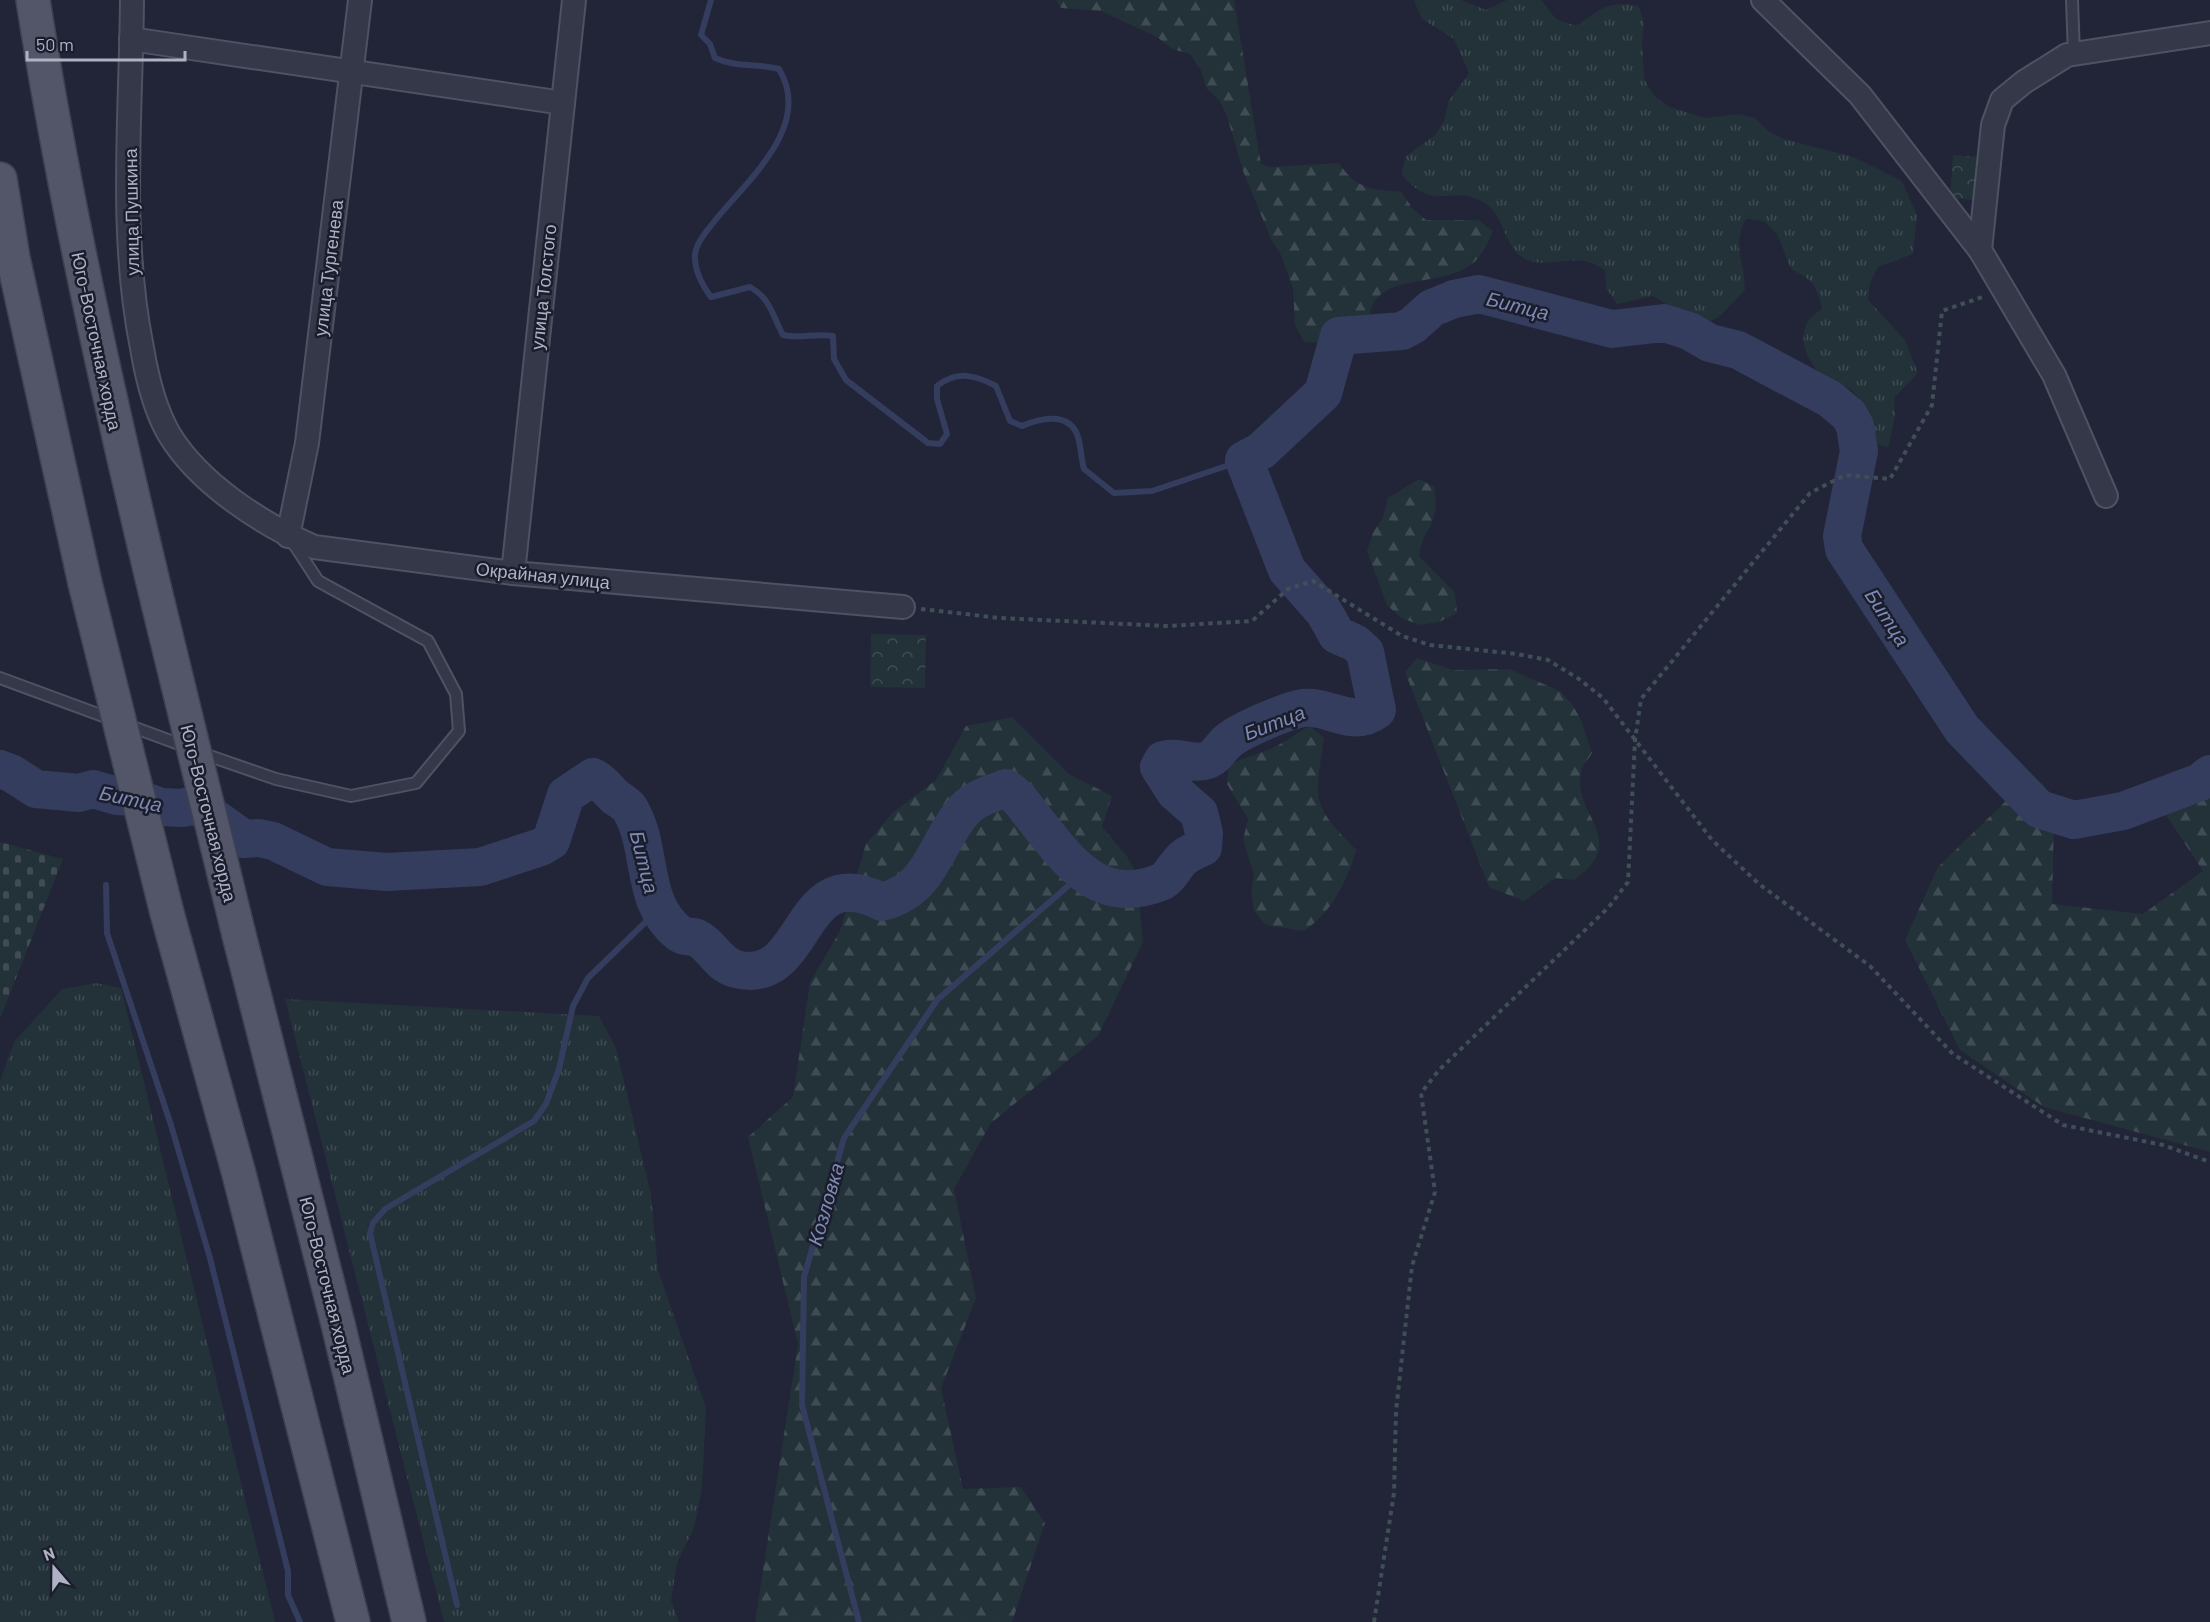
<svg xmlns="http://www.w3.org/2000/svg" width="2210" height="1622" font-family="Barlow,sans-serif">
<defs>
<pattern id="grass-tufts" width="24" height="20" patternUnits="userSpaceOnUse" patternTransform="scale(1.5)"><rect width="24" height="20" fill="#233138"/><path d="M3 7l-1-3M5 7V3M7 7l1-3M15 17l-1-3M17 17v-4M19 17l1-3" fill="none" stroke="#404c53"/></pattern>
<pattern id="forest-firs" width="22" height="20" patternUnits="userSpaceOnUse" patternTransform="scale(1.5)"><rect width="22" height="20" fill="#233138"/><path d="M5 1l3.5 6h-7zM16 11l3.5 6h-7z" fill="#404c53"/></pattern>
<pattern id="cemetery-stones" width="16" height="16" patternUnits="userSpaceOnUse" patternTransform="scale(1.5)"><rect width="16" height="16" fill="#233138"/><path d="M2 7V4a2 2 0 0 1 4 0v3zM10 15v-3a2 2 0 0 1 4 0v3z" fill="#404c53"/></pattern>
<pattern id="park-crowns" width="20" height="18" patternUnits="userSpaceOnUse" patternTransform="scale(1.5)"><rect width="20" height="18" fill="#233138"/><path d="M2 6a3 3 0 1 1 6 0M12 15a3 3 0 1 1 6 0" fill="none" stroke="#404c53"/></pattern>
</defs>
<rect width="100%" height="100%" fill="#212537"/>
<g fill="url(#grass-tufts)">
<path d="M1414,0H1461L1486,10L1507,0H1541L1556,19L1576,26C1602,9 1606,0 1639,6L1644,24L1642,42L1644,79L1654,96L1670,107L1705,118L1739,114L1755,118L1768,131L1784,139L1853,157L1902,181L1917,216L1913,254L1878,267L1870,283L1868,300L1905,340L1918,373L1894,398L1895,416L1888,448L1870,441C1869,423 1866,402 1851,390C1842,383 1827,381 1819,372C1806,360 1798,337 1808,321C1811,316 1818,312 1822,309C1818,287 1811,278 1791,269L1777,234L1764,221L1746,219C1731,247 1745,261 1745,290L1719,317L1702,325L1653,296L1617,304L1606,288L1605,270C1599,267 1591,262 1585,261C1566,258 1549,266 1530,261C1503,253 1507,216 1483,202C1450,183 1436,215 1401,174L1406,156L1435,135L1445,119L1448,102L1469,73L1454,39L1422,19Z"/>
<path d="M96,983L121,988L275,1622H0V1081L14,1042L62,989Z"/>
<path d="M285,999L599,1016L616,1048L651,1194L658,1270L706,1408L702,1488L694,1528L677,1563L671,1601L679,1622H444Z"/>
</g>
<g fill="url(#forest-firs)">
<path d="M1056,0H1234L1261,164L1269,167L1339,163C1357,190 1371,189 1402,192L1412,208L1426,220H1478L1493,231C1488,242 1483,255 1473,263C1444,286 1398,275 1377,298C1373,302 1371,309 1369,315C1348,320 1335,326 1321,343L1304,342L1295,325L1293,288L1281,255L1271,239L1243,171L1227,116L1219,100L1206,88L1201,70L1190,54L1172,49L1157,37L1101,11L1061,8Z"/>
<path d="M1419,479L1434,487C1441,527 1424,523 1419,556L1455,593L1457,613L1439,622L1420,625L1401,618L1387,605L1367,551L1373,532L1383,517L1388,498Z"/>
<path d="M1417,658L1453,670L1509,669L1560,691L1572,704L1581,720L1592,753C1589,758 1584,764 1582,769C1568,812 1633,839 1574,880L1555,878L1524,901L1489,887L1405,672Z"/>
<path d="M1012,717L1069,774L1112,796L1102,827L1126,855L1136,872L1143,942L1098,1036L991,1123L954,1189L976,1298L941,1388L963,1489L1021,1487L1045,1523L1012,1622H755L798,1344L748,1137L793,1097L810,982L840,931L866,844L892,813L936,780L966,726Z"/>
<path d="M1310,726L1324,738C1315,802 1310,803 1356,850C1347,882 1331,914 1303,931L1266,925L1254,911L1251,892L1254,875L1243,840L1248,819L1227,784L1229,765C1246,756 1266,753 1282,743C1292,738 1300,731 1310,726Z"/>
<path d="M2210,789V1152L2044,1107L1960,1050L1905,940L1938,867L2012,795L2054,820L2052,904L2143,914L2203,871L2164,812Z"/>
</g>
<path fill="url(#cemetery-stones)" d="M0,842L63,859L0,1019Z"/>
<g fill="url(#park-crowns)">
<path d="M1953,155L1978,157L1975,200L1950,198Z"/>
<path d="M871,634L926,635L925,688L870,687Z"/>
</g>
<g fill="none" stroke-linecap="round" stroke-linejoin="round">
<g stroke="#353d5e" stroke-width="6">
<path d="M711,0L701,35L710,44L715,58C736,68 757,63 779,69C814,127 745,182 713,223C706,232 697,242 695,254C694,269 702,285 711,297L750,287C771,299 772,315 783,335C799,339 816,333 833,336L834,359L846,380L928,443L940,444L947,434L937,399V386C957,370 975,375 996,386L1010,421L1022,426C1040,418 1070,411 1078,437C1081,447 1081,458 1084,469L1114,493L1152,491L1244,460"/>
<path d="M106,885L107,933L171,1125L210,1258L288,1571V1595L300,1622"/>
<path d="M457,1605L370,1233L373,1223L385,1209L534,1121L546,1104L559,1069L573,1006L588,978L659,909"/>
<path d="M859,1622L802,1405L804,1277L844,1138L937,1000L1083,873"/>
</g>
<path stroke="#353d5e" stroke-width="38" d="M0,769L11,773L36,789L79,793L93,789L117,796L134,797L161,807L183,808L195,804L244,839L259,838L273,841L327,867L387,872L480,867L541,847L551,841L566,795L593,777C603,782 605,787 613,795C618,800 626,803 630,809C654,850 639,903 680,934C685,938 692,935 697,938C713,946 717,964 736,969C810,988 795,857 882,902C934,888 934,843 965,809C975,798 993,793 1006,788C1020,797 1024,806 1034,818C1069,862 1099,907 1161,882C1170,878 1175,865 1183,858C1188,854 1196,850 1203,847L1204,833L1199,813L1175,792L1159,767L1163,760C1179,755 1192,766 1208,760C1216,757 1221,747 1228,741C1241,730 1286,711 1303,708C1330,705 1352,729 1377,710L1365,652L1355,643L1337,635L1324,612L1287,570L1244,460L1261,451L1323,393L1339,336L1402,331L1413,325L1432,308L1454,299L1479,294L1612,329L1664,323L1689,331L1710,343L1738,350L1830,399L1849,415L1855,426L1859,451L1842,536L1844,549L1962,729L2039,809L2074,820L2123,811L2200,782L2210,774"/>
<defs>
<g id="lane">
<path d="M2072,0L2074,54"/>
<path d="M0,678L187,747"/>
<path d="M201,753L276,779L351,796L416,783L459,731L456,694L428,641L318,581L292,541"/>
</g>
<g id="street">
<path d="M132,0C131,116 119,234 142,348C147,378 154,408 169,434C199,484 262,524 314,547L513,573L903,607"/>
<path d="M1763,0L1860,95L1980,250L2054,375L2106,496"/>
<path d="M131,39L563,103"/>
<path d="M1980,250L1993,125L2002,100L2024,82L2067,55L2210,33"/>
<path d="M288,536L307,443L360,0"/>
<path d="M513,573L574,0"/>
</g>
<g id="primary">
<path d="M33,0C65,203 110,403 158,603"/>
<path d="M0,179L13,258L85,583"/>
<path d="M167,913L239,1174L353,1622"/>
<path d="M239,935L338,1324L409,1622"/>
</g>
</defs>
<use href="#lane" stroke="#4e5262" stroke-width="14"/>
<use href="#street" stroke="#4e5262" stroke-width="26"/>
<use href="#primary" stroke="#3d4151" stroke-width="36"/>
<g stroke="#404e56" stroke-width="4" stroke-dasharray="4.5 4.5" stroke-linecap="butt">
<path d="M921,609L1000,618L1167,626L1252,621L1288,589L1313,581L1402,636L1430,645L1517,654L1548,660L1579,679L1603,698L1712,840L1759,884L1870,966L1953,1054L2063,1125L2163,1145L2210,1162"/>
<path d="M1374,1622L1394,1493L1396,1411L1412,1266L1435,1192L1421,1093L1439,1070L1608,908L1628,882L1635,740L1641,699L1810,493L1845,475L1890,479L1932,405L1942,311L1985,296"/>
</g>
<use href="#lane" stroke="#343848" stroke-width="10"/>
<use href="#street" stroke="#343848" stroke-width="22"/>
<use href="#primary" stroke="#525668" stroke-width="33"/>
<defs>
<g id="primary-bridge">
<path d="M85,583L167,913"/>
<path d="M158,603L239,935"/>
</g>
</defs>
<use href="#primary-bridge" stroke="#3d4151" stroke-width="36" stroke-linecap="butt"/>
<use href="#primary-bridge" stroke="#525668" stroke-width="33"/>
</g>
<g text-anchor="middle" dominant-baseline="central" stroke-width="5" stroke-linejoin="round" paint-order="stroke">
<g font-size="18" fill="#aeb2c4" stroke="#1a1d2c">
<text transform="translate(131 212) rotate(-91)">улица Пушкина</text>
<text transform="translate(328 268) rotate(-83)">улица Тургенева</text>
<text transform="translate(543 287) rotate(-84)">улица Толстого</text>
<text transform="translate(97 341) rotate(78)">Юго-Восточная хорда</text>
<text transform="translate(543 575) rotate(6)">Окрайная улица</text>
<text transform="translate(209 813) rotate(76)">Юго-Восточная хорда</text>
<text transform="translate(328 1285) rotate(76)">Юго-Восточная хорда</text>
</g>
<g font-size="20" font-style="italic" fill="#7f89b1" stroke="#1a1d2c">
<text transform="translate(1518 305) rotate(14)">Битца</text>
<text transform="translate(1888 617) rotate(57)">Битца</text>
<text transform="translate(1274 722) rotate(-21)">Битца</text>
<text transform="translate(131 798) rotate(12)">Битца</text>
<text transform="translate(645 862) rotate(76)">Битца</text>
<text transform="translate(825 1204) rotate(-74)">Козловка</text>
</g>
</g>
<g transform="translate(54 1568) rotate(340)" stroke="#1a1d2c" stroke-width="4.5" paint-order="stroke">
<path d="M0-4.5L10 22L0 15L-10 22Z" fill="#aeb2c4"/>
<text y="-9" font-size="16" font-weight="bold" text-anchor="middle" fill="#aeb2c4">N</text>
</g>
<path d="M27 51v9h158v-9" fill="none" stroke="#aeb2c4" stroke-width="3"/>
<text x="36" y="51" font-size="18" fill="#aeb2c4" stroke="#1a1d2c" stroke-width="4.5" paint-order="stroke">50 m</text>
</svg>
